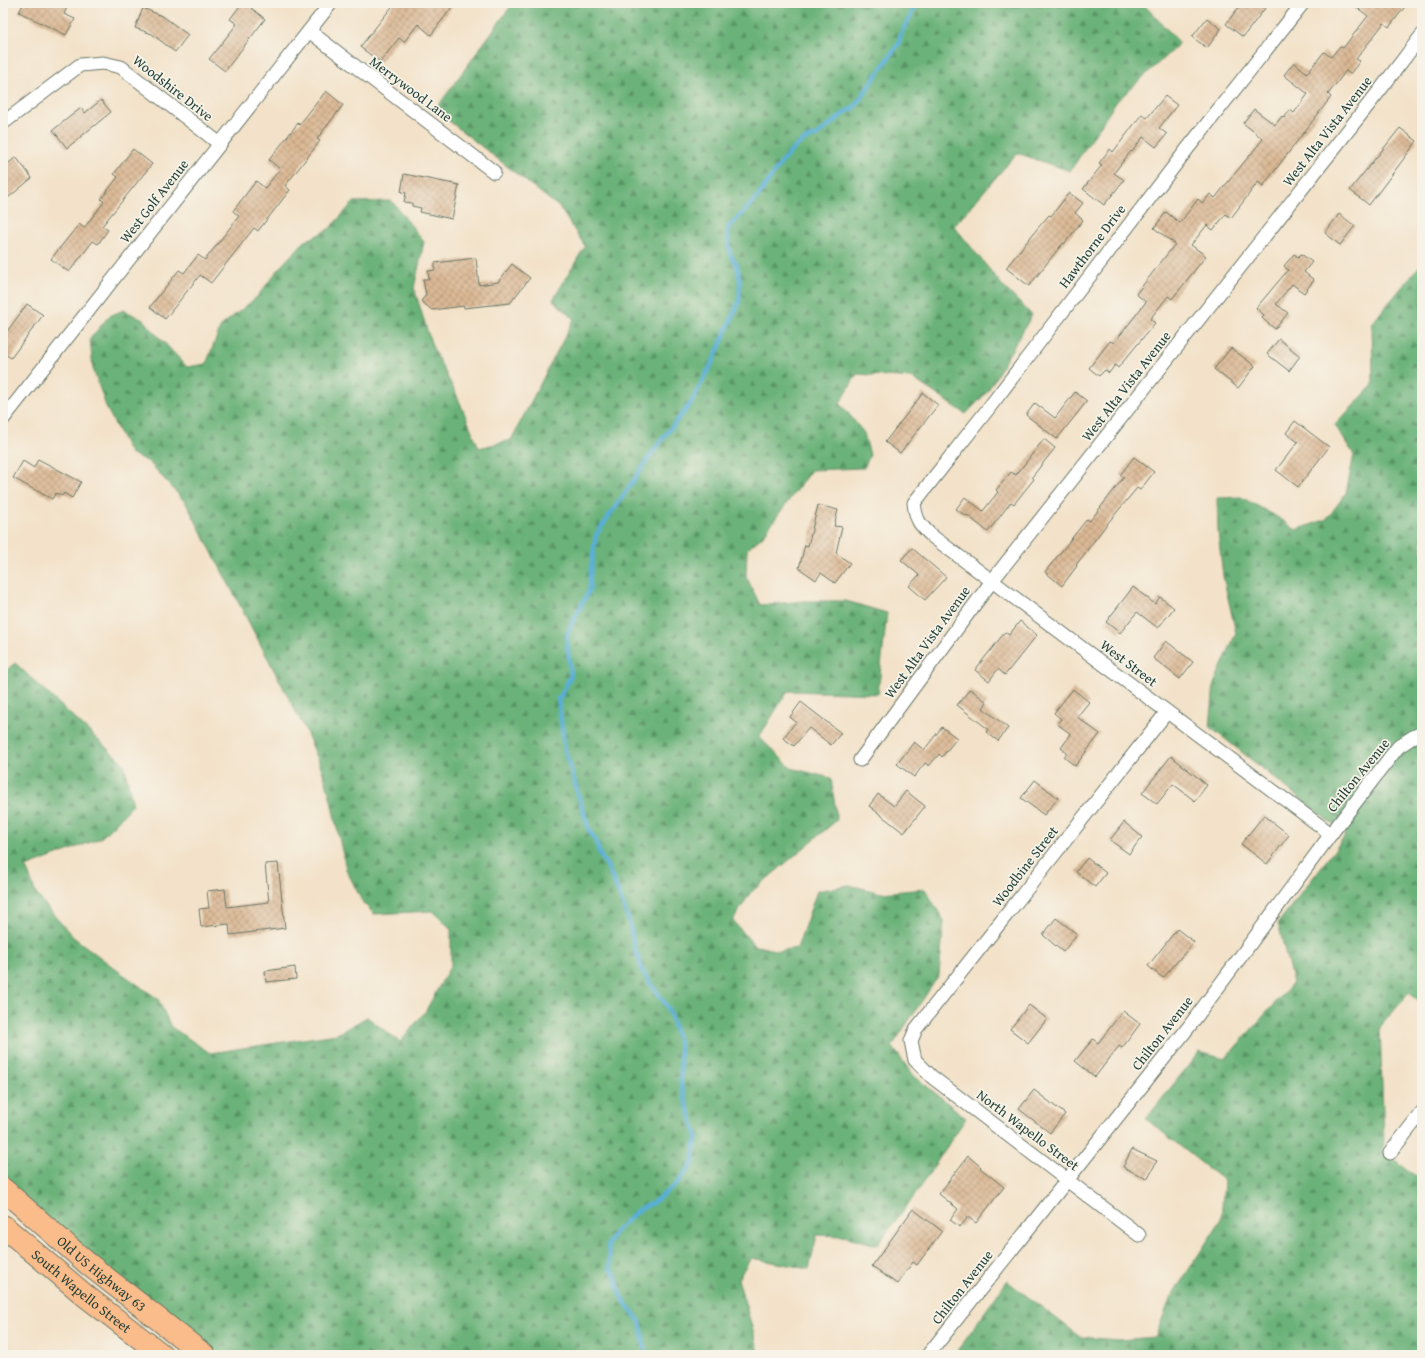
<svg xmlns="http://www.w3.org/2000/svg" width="1425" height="1358" font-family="'Gentium Book Plus',serif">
<defs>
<pattern id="forest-firs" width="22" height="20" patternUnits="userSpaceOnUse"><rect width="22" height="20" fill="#6ab279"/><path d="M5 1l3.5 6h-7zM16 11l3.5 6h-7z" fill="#579264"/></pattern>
<pattern id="building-cross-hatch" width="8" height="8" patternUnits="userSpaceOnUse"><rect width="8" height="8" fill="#dcb995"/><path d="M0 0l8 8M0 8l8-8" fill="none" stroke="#b2987a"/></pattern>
</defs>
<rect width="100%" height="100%" fill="#f7f3e8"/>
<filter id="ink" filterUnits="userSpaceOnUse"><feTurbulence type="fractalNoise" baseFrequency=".025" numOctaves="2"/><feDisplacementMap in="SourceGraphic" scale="8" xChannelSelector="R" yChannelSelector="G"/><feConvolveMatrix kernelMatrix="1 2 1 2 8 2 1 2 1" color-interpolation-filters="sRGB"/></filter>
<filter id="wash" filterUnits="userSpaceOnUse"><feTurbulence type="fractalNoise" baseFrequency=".012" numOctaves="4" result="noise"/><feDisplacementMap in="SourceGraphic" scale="16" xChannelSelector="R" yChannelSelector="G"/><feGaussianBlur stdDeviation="0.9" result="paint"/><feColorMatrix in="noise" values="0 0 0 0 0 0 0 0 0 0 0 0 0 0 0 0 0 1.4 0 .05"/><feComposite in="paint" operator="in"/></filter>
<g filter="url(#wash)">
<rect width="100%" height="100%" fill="#f3e2c9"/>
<g fill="url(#forest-firs)" stroke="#447856">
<path d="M513,3H1148L1145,6L1180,43L1117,101L1070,171L1017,153L954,226L1002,285L1032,315L987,392L966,414L912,378L857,374L840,403L864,433L870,455L864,468L811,470L762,537L747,549L746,576L760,605L805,601H846L887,613L878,694L788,691L759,737L791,768L831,778L837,820L750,893L733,921L754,945L778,951L797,948L817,891L849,885L881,893L925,889L944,921L939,975L892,1046L913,1075L966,1118L915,1195L877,1245L843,1236L817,1235L809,1269L751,1258L738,1279L760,1355H204L3,1189V673L15,663L124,764L133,805L101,838L26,867L36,894L72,936L117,970L158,999L171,1027L210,1053L337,1034L367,1017L400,1042L425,1012L451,965V929L433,911L374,914L363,903L346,869L329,792L320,764L304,727L186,503L149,462L130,453L107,409L93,369L90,339L109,316L124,310L143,320L187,367L206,364L221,326L257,297L281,266L304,242L329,229L354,202L392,201L424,242L414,288L432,346L458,398L479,448L511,440L574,319L553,300L585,246L559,207L435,110Z"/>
<path d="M1422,263V1003L1409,993L1380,1027L1384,1142L1382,1150L1422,1181V1355H954L1007,1281L1081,1337L1118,1340L1155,1337L1171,1297L1221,1220L1224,1181L1146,1119L1199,1052L1225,1059L1293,983L1278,923L1346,835L1210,727L1214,684L1236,633L1223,576L1218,532L1217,498L1241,497L1274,515L1296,530L1327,519L1346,493L1354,455L1335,425L1373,385L1372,323Z"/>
</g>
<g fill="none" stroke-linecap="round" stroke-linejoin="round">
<path stroke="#59afd5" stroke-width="4.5" d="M646,1355L640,1322L621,1297L615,1275L610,1269L608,1245L615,1232L638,1210L651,1204L677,1184L694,1161V1148L697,1137L681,1086L680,1046L668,1008L642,971L641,965L635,950L629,922L618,891L606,864L601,857L595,840L589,830L565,751L558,698L561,696L571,675L567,644V635L574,619L590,589V575L596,535L662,439L691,403L713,361L739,302L740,283L737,265L731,256L729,249L728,228C738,218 748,208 757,197C772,179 790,140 816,136L847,111L853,109L899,43L900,36L917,3"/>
</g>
<g id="blocks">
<g fill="url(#building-cross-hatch)">
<path d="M24,3H69L64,14L75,19L66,35L19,12Z"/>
<path d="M242,3H245L265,19L225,71L209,59L237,24L230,19Z"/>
<path d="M395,3H455L431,35L418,24L404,42L399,38L380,62L360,47Z"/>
<path d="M1242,3H1269L1243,37L1226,24Z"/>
<path d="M1351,3H1408L1389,27L1384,23L1356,59L1360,61L1350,74L1346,71L1328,94L1331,97L1263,186L1258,182L1231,218L1226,214L1213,230L1207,225L1191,245L1206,256L1172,299L1168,296L1150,319L1155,323L1118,368L1115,365L1109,373L1105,370L1099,376L1089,368L1110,341L1114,343L1146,302L1136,294L1175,244L1154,228L1166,212L1180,223L1198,199L1203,203L1210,194L1215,198L1263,139L1243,123L1254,109L1275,125L1282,116L1284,118L1290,110L1294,113L1308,94L1284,75L1294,62L1307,73L1324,52L1331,57L1340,46L1343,48L1368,16Z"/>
<path d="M143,8L164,17L188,35L175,52L152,34L135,28Z"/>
<path d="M1207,18L1221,29L1207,48L1192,37Z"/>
<path d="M326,91L343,105L317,139L320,141L285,186L290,190L258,231L254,228L211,283L200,275L165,319L150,307L179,270L184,273L198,255L205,260L239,216L233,211L256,181L265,188L280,169L269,160L298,123L299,125Z"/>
<path d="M1165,96L1177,105L1159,128L1167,134L1156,147L1143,137L1132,152L1131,151L1114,173L1124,180L1104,205L1083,189L1102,165L1099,163L1110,149L1113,152L1142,114L1147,118Z"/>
<path d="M101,100L111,112L67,148L53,130L81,108L85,113Z"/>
<path d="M1400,128L1417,141L1369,205L1350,190Z"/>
<path d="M133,149L152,164L102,226L108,230L98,244L93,241L69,272L51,259L79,224L84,228L104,202L101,199L118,177L114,174Z"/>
<path d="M16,157L32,178L3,202V168Z"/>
<path d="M404,174L459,185L452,219L420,212L421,208L412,206V203L404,202L406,193L401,192Z"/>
<path d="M1069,193L1083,203L1075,213L1083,220L1064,244L1063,243L1029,286L1006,268L1037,229L1049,215L1051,216Z"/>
<path d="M1339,214L1355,226L1340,245L1325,233Z"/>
<path d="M1294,254L1298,257L1301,254L1312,262L1304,272L1314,280L1304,293L1292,284L1276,304L1288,313L1275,329L1262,318L1264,315L1256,308L1288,270L1284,266Z"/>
<path d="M476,258L479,285L498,282L512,264L530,278L510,303L464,308V306L432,310L421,301L426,295L423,279H429L428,271L435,270V263Z"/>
<path d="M27,304L43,315L11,358L3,353V337Z"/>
<path d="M1279,339L1300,356L1289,371L1267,354Z"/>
<path d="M1231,348L1255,366L1238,388L1214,369Z"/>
<path d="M1075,392L1087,401L1057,439L1026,415L1035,403L1055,418Z"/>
<path d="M923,393L938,405L900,453L885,442Z"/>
<path d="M1295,421L1329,447L1298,487L1276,470L1298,442L1286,433Z"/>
<path d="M1044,439L1055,448L1032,477L1034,479L1014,504L1011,502L988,532L967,515L966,516L956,509L965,497L983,511L998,492L996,490L1011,472L1016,475Z"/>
<path d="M1134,457L1154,472L1140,490L1137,488L1107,524L1076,565L1077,566L1062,586L1045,572L1087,519L1090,521L1124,477L1120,475Z"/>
<path d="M38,459L81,482L72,498L64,493L62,496L56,493L52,499L13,478L23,461L34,468Z"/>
<path d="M818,505L838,510L834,526L842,527L836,553L850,563L835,583L821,573L816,580L799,568L805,545L808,546Z"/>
<path d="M912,548L946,577L925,600L909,586L919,575L901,560Z"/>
<path d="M1133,587L1155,604L1160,597L1174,608L1158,628L1137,612L1120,633L1106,622Z"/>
<path d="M1020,621L1037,635L1005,675L998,669L989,681L975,670L1005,632L1009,635Z"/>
<path d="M1166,641L1193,662L1180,679L1153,658Z"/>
<path d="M970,689L987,702L983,708L1008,728L998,741L986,732L988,729L957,705Z"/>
<path d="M1073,689L1089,702L1077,717L1100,734L1075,766L1064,757L1067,753L1061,748L1071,734L1057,724L1061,719L1054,713Z"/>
<path d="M801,702L841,733L831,745L809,728L794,746L783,738L796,722L790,717Z"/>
<path d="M942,727L957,738L942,757L939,754L929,766L925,763L914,777L897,764L914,742L924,750Z"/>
<path d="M1171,756L1207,785L1195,801L1173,784L1157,804L1142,793Z"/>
<path d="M1035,780L1058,798L1044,815L1021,798Z"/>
<path d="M906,791L925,806L904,833L869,806L878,794L894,806Z"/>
<path d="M1264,815L1289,835L1267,864L1241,844Z"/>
<path d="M1124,822L1142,837L1129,854L1110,840Z"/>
<path d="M1087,858L1106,873L1095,887L1076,872Z"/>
<path d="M278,863L285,928L230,935L229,924L201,927L199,909L209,908L207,891L225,889L227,907L269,902L265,864Z"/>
<path d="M1056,918L1077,934L1063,952L1043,935Z"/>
<path d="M1177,929L1194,942L1163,978L1148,966Z"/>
<path d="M295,967L296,979L266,982L265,971Z"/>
<path d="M1029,1005L1047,1019L1028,1043L1010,1029Z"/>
<path d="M1123,1011L1140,1024L1122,1048L1119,1046L1095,1077L1075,1061L1093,1039L1098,1043Z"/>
<path d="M1034,1090L1065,1114L1050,1133L1019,1109Z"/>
<path d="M1132,1149L1157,1161L1147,1179L1123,1167Z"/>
<path d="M968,1156L981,1167L980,1168L1004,1187L976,1223L968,1217L960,1227L950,1220L958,1209L939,1194Z"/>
<path d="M913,1209L942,1231L917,1265L913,1262L897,1284L872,1266Z"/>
</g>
</g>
</g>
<g filter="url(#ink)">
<use href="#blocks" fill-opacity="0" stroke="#697768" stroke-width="1"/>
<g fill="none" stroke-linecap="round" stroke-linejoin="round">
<defs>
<g id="street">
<path d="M1303,3L1188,148L988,409L914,503C916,521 920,525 933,537L1331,834"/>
<path d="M309,31L494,172"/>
<path d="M3,123L80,65L103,63L121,67L220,144"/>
<path d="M3,419L331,3"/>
<path d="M860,760L992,581L1380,90L1422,35"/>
<path d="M1390,1153L1422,1112"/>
<path d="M1139,1235L932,1077L915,1060L911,1041L916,1029L1167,712"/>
<path d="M928,1355L1188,1028L1331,834L1398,747L1413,737L1422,733"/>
</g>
<g id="highway">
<path id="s1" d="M3,1189L87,1263L204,1355"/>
<path id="s2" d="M3,1226L87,1297L162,1355"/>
</g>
</defs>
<use href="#street" stroke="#697768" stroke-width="15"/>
<use href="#highway" stroke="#697768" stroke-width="24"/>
<use href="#street" stroke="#fff" stroke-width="13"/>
<use href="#highway" stroke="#f9bc8a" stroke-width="22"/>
</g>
</g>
<g text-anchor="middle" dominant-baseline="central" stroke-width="3.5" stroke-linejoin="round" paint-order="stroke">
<g font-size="14" fill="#1f3d34" stroke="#f7f3e8">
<text transform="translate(173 88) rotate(38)">Woodshire Drive</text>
<text transform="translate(411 89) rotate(37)">Merrywood Lane</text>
<text transform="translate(1327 131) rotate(-52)">West Alta Vista Avenue</text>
<text transform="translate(154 201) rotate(-52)">West Golf Avenue</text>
<text transform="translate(1092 246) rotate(-53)">Hawthorne Drive</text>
<text transform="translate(1126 386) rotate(-52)">West Alta Vista Avenue</text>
<text transform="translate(927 642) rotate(-54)">West Alta Vista Avenue</text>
<text transform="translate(1129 663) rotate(37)">West Street</text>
<text transform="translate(1358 775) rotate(-51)">Chilton Avenue</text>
<text transform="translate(1025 866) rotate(-52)">Woodbine Street</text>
<text transform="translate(1162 1033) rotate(-52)">Chilton Avenue</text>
<text transform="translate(1028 1130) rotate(37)">North Wapello Street</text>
<text stroke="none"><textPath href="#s1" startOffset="130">Old US Highway 63</textPath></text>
<text transform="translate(962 1287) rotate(-52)">Chilton Avenue</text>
<text stroke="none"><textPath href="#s2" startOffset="102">South Wapello Street</textPath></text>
</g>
</g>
<rect width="1425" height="1358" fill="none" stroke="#f7f3e8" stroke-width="16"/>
</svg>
